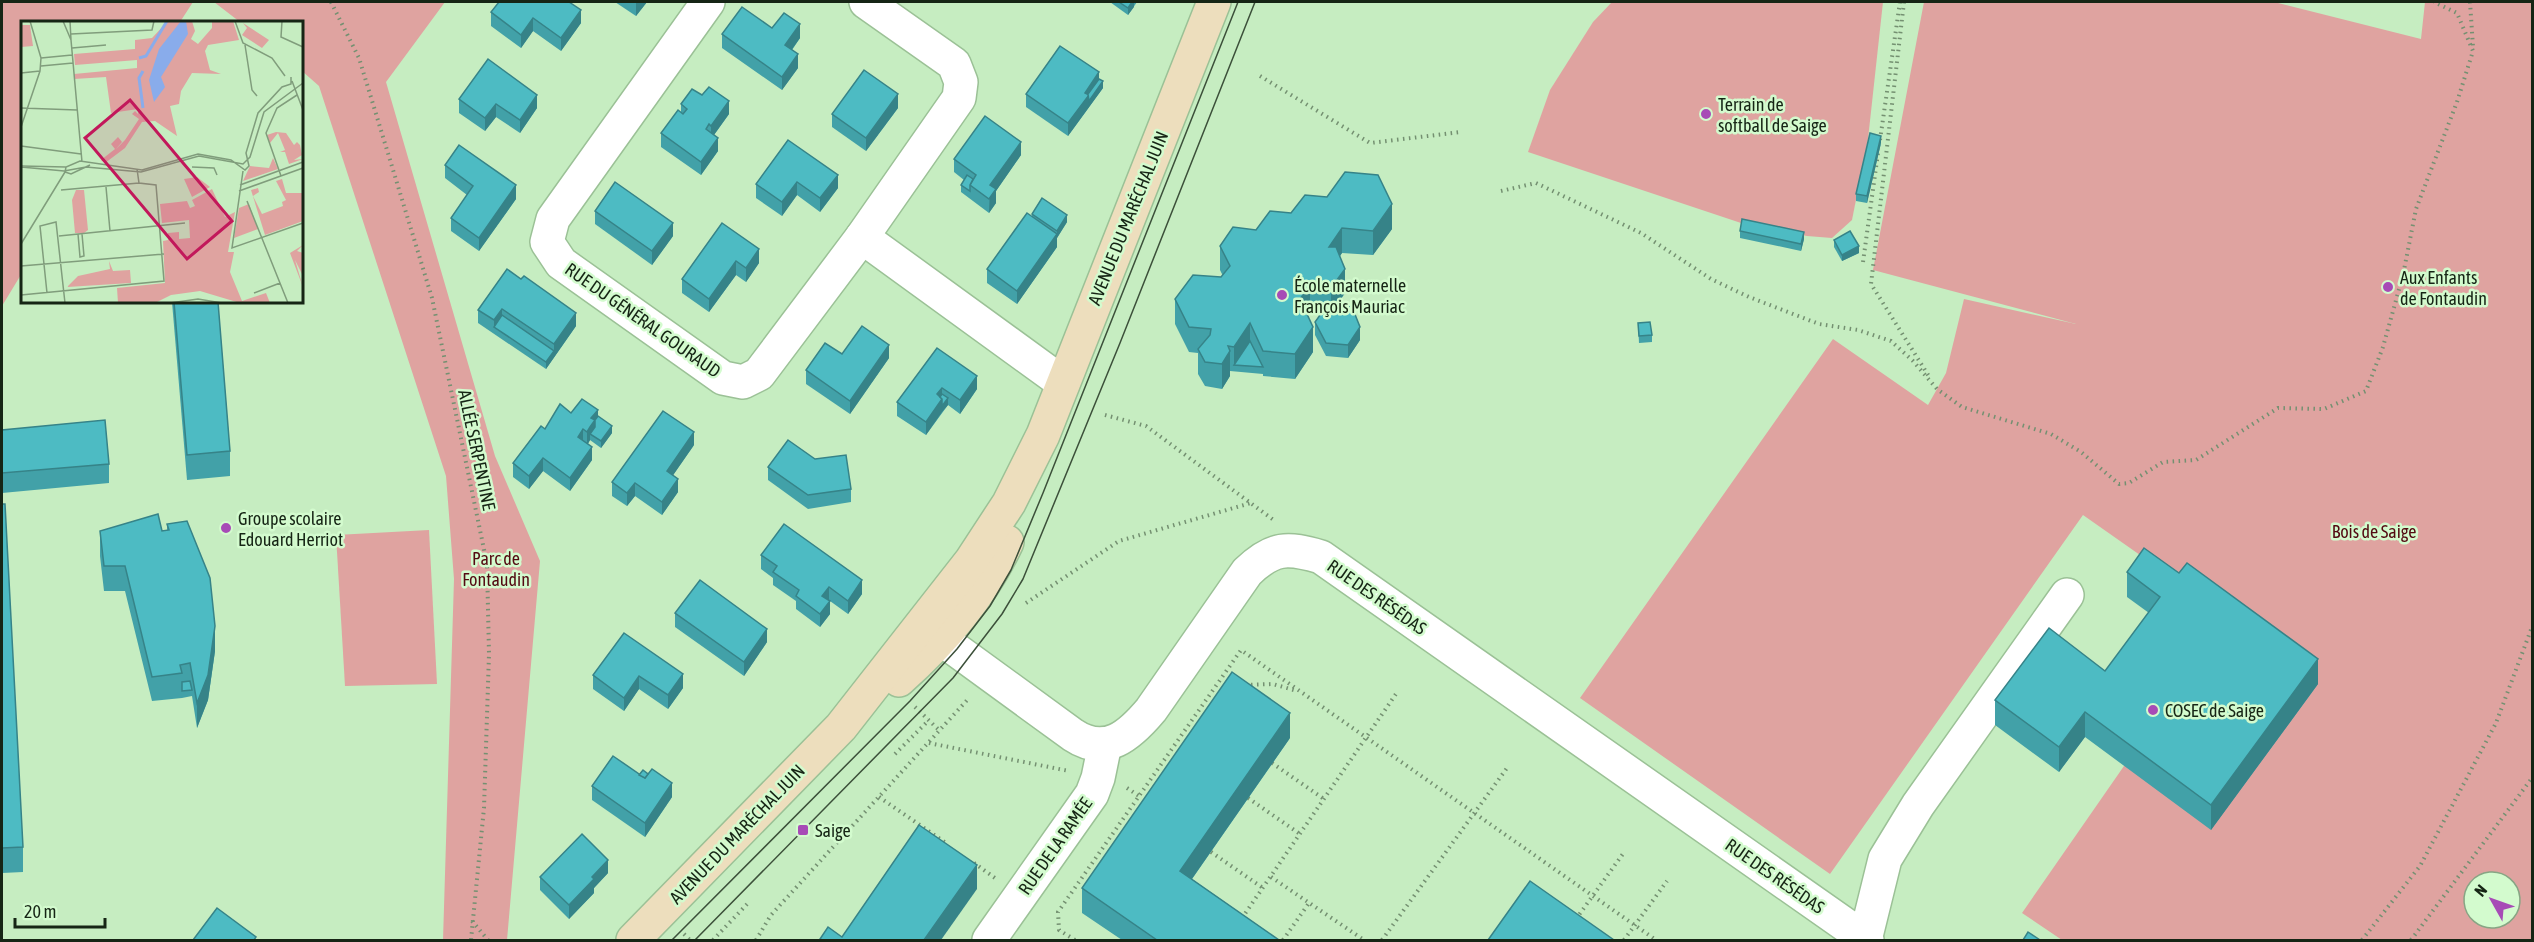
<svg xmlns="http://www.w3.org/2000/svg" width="2534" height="942" font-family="'Asap Condensed',sans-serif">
<rect width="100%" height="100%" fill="#c6edc1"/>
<g fill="#dfa3a0" fill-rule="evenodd">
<path d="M2,2H193L180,22H22V273L2,306Z"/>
<path d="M214,2H445L386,82L495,456L540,561L507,940H443L454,579L446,476L319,86L302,71V22H240Z"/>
<path d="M1612,2H1883L1868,139L1852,220L1832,238L1807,236L1744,224L1528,152L1550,90L1593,22Z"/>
<path d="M1924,2H2274L2421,39L2425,2H2532V940H2062L2022,913L2124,766L2187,588L2083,515L1830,874L1580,698L1833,339L1928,405L1946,373L1964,299L2076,324L1873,270ZM2474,882H2510V918H2474Z"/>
<path d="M429,530L437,684L345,686L336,535Z"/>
</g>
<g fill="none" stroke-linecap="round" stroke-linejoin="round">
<defs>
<g id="minor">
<path d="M708,2L553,219L547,242L561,263L723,378L743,382L759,374L862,237L959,98L961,82L954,64L866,2"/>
<path d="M862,237L1063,383"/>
<path d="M922,625L1073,735C1106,757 1130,735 1151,710L1247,572C1273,547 1287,547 1321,557L1867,940"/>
<path d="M989,940L1092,794L1098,778L1105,744"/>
<path d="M1865,940L1885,859L1918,805L2067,595"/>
</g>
<g id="secondary">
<path d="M899,680C943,641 982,595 1007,542"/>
<path d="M633,940L841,727L971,561L1009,503L1043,435L1214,2"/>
</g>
</defs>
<use href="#minor" stroke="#9bc196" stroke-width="36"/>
<use href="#secondary" stroke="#9bc196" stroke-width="36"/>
<g stroke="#749071" stroke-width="4" stroke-dasharray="1.5 4.5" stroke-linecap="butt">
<path d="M331,2L359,58L432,298L487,564L489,654L484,808L471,940"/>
<path d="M1904,2L1871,284L1930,378"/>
<path d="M2470,2L2473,47"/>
<path d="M1260,76L1370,143L1461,132"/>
<path d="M1880,140L1900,2"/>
<path d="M1501,191L1536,183L1641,233L1711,279L1749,297L1819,324L1858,330L1891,341L1913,361L1937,389L1962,407L2051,434L2081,452L2119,484L2129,483L2163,462L2196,460L2278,408L2324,409L2366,391L2383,347L2403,275L2416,209L2457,102L2473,51L2457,13L2434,2"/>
<path d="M1863,262L1878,153"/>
<path d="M1105,415L1146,426L1275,521"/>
<path d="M1026,603L1119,541L1251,503"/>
<path d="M1245,685L1273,684L1297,691"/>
<path d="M915,707L940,731"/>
<path d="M929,743L1069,771"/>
<path d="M895,754L929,720"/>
<path d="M1272,763L1324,799"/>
<path d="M1127,788L1139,796"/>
<path d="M879,797L946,843"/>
<path d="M1248,798L1300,834"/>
<path d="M1211,852L1263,888"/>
<path d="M974,863L995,878"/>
<path d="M1271,877L1364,940"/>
<path d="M1242,918L1398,691"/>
<path d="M1576,919L1625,851"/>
<path d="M472,921L488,940"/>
<path d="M684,934L690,940"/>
<path d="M713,940L750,901"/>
<path d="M756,940L771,915L969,698"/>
<path d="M1075,940L1059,930L1058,912L1241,650L1656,940"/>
<path d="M1283,940L1309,903"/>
<path d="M1382,940L1507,768"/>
<path d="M1624,940L1667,881"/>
<path d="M2362,940L2420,866L2496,723L2532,627"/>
<path d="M2411,940L2532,778"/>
</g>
<use href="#minor" stroke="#fff" stroke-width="33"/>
<use href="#secondary" stroke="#eddebd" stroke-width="33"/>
<g stroke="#3c503a" stroke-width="1.5">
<path d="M672,940L910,701L957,649L990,606L1011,570L1043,493L1238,2"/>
<path d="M695,940L953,678L1002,614L1023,579L1120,343L1255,2"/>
</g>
</g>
<g fill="#42a1a8">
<path d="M615,2H647L636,16Z"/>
<path d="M1110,2H1137L1128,15Z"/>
<path d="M491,12L581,23L561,51L533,31L521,48L491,26Z"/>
<path d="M772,28L800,38L792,50L798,68L782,90L722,48V34Z"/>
<path d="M1099,79L1103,88L1068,136L1026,107V94Z"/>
<path d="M459,99L537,108L520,133L496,117L485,131L459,113Z"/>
<path d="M681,104L729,114L714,135L718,151L701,175L661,147V133L681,112Z"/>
<path d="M898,108L866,151L832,127V114Z"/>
<path d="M788,140L838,188L820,212L797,195L782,216L756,198V184Z"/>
<path d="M1881,143L1867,203L1856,201V194Z"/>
<path d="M1021,155L996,191V203L989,213L961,192V185L964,180L954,172V159Z"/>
<path d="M445,165L516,199L479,251L451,231V218L467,195L445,178Z"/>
<path d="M595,211L673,236L652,265L595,224Z"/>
<path d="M1270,211L1392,229L1373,255L1342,253L1340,256L1345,293L1337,305L1360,340L1348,358L1326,356L1315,335V322L1323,312L1310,310L1307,314L1313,352L1295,379L1263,376V374L1230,371V376L1222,389L1205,386L1198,374V353L1189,352L1175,324V299L1221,277L1223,276L1220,270V246L1256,230Z"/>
<path d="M1032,214L1067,222L1057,238V247L1017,304L987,283V269L1032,216Z"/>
<path d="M1740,231L1804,239L1801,251L1740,238Z"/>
<path d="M1834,240L1859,253L1842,261L1834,247Z"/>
<path d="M759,249V263L746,282L736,275L709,312L682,293V279Z"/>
<path d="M507,269L576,326L546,369L478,323V310Z"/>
<path d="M172,302H218L230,451V476L187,480Z"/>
<path d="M1638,323L1652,335V342L1639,343Z"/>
<path d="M937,348L977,389L960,414L948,405L926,435L897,416V402Z"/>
<path d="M842,354L889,358L850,414L806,384V370Z"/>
<path d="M571,413L598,416L612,433L601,448L590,440L588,444L592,460L570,491L543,471L529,489L513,477V463L545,429Z"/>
<path d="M2,430L109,464V483L2,493Z"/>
<path d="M694,445L673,475L678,492L662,515L635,496L627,506L612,496V482Z"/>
<path d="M768,467L851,489V502L808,509L768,480Z"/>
<path d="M2,504L23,847V872L2,873Z"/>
<path d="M167,524L215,651L208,700L197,728L192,696L182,698L152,701L125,591H104L100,556V531H162L167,530Z"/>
<path d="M761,555L862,594L848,614L830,601V614L820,627L796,609V601L773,585V578L761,569Z"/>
<path d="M2127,572L2318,684L2211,830L2085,737L2059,772L1995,725V700L2105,671L2149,613L2127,597Z"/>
<path d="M675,613L767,642L744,676L675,627Z"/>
<path d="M683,674V688L668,709L639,689L624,711L593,689V675Z"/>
<path d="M1290,738L1192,879L1279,940H1122L1082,913V888Z"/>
<path d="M592,786L672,797L645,837L592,800Z"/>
<path d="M608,873L594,888V893L569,919L540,890V877Z"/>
</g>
<g fill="#368388">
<path d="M637,2H647L636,16V3Z"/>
<path d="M1132,2H1134V7L1128,15V8Z"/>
<path d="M581,10V23L561,51V38Z"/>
<path d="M533,18V31L521,48V35Z"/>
<path d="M800,24V38L785,59V45Z"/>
<path d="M798,54V68L782,90V77Z"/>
<path d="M1099,72V86L1103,81V88L1068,136V123L1085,93Z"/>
<path d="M898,94V108L866,151V138Z"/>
<path d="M537,95V108L520,133V120Z"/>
<path d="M729,101V114L711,139V126Z"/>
<path d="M496,104V117L485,131V118Z"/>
<path d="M1881,136V143L1867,203V196Z"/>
<path d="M718,138V151L701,175V162Z"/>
<path d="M1021,142V155L996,191V203L989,213L990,185Z"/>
<path d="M838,175V188L820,212V198Z"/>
<path d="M797,182V195L782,216V202Z"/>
<path d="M516,185V199L479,251V238Z"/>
<path d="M1392,204V229L1373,255V231Z"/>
<path d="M1067,215V222L1057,238V247L1017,304V291L1057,234V231Z"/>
<path d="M673,223V236L652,265V251Z"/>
<path d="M1342,228V253L1329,271V247Z"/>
<path d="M1804,232V239L1801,251V244Z"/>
<path d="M1859,246V253L1842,261V255Z"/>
<path d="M759,249V263L746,282V268Z"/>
<path d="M736,261V275L709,312V299Z"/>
<path d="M1345,269V293L1331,312V288Z"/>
<path d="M1310,285V310L1300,324V299Z"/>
<path d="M502,309V322L494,327V320Z"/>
<path d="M576,313V326L546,369V362L554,351V344Z"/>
<path d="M1250,323V348L1234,365V371V347Z"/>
<path d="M1313,327V352L1295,379V354Z"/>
<path d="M1360,327V340L1348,358V345Z"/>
<path d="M889,345V358L850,414V401Z"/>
<path d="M1230,351V376L1222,389V364Z"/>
<path d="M977,376V389L960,414V400Z"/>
<path d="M942,388V412L926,435V422L937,394Z"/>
<path d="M948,398V405L942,412V406Z"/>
<path d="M598,410V423L590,434V440L587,445V432L591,418Z"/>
<path d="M612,426V433L601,448V441Z"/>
<path d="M583,429V443L578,437Z"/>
<path d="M694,432V445L667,484V471Z"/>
<path d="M592,447V460L570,491V478Z"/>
<path d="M543,458V471L529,489V476Z"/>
<path d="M678,479V492L662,515V502Z"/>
<path d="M635,483V496L627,506V493Z"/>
<path d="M862,580V594L848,614V601Z"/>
<path d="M829,587V601L822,596Z"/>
<path d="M830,601V614L820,627V614Z"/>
<path d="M215,626V651L208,700L197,728V703Z"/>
<path d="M767,629V642L744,676V662Z"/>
<path d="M2318,659V684L2211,830V805Z"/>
<path d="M683,674V688L668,709V695Z"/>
<path d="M639,676V689L624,711V698Z"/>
<path d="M2085,712V737L2059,772V747Z"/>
<path d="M1290,713V738L1180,896V871Z"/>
<path d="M672,783V797L645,837V823Z"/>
<path d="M608,860V873L594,888V893L569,919V905L592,877Z"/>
<path d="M977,865V889L941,940H924Z"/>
</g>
<g fill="#4dbbc3" stroke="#368388" stroke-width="1.5">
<path d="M499,2H569L581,10L561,38L533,18L521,35L491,12Z"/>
<path d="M1119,2H1132L1128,8Z"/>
<path d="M742,7L772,28L784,13L800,24L785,45L798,54L782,77L722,34Z"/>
<path d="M1060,46L1099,72L1085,93L1089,95L1068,123L1026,94Z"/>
<path d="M488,59L537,95L520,120L496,104L485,118L459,99Z"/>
<path d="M864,70L898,94L866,138L832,114Z"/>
<path d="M1099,79L1103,81L1089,101L1088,94Z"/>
<path d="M709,87L729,101L711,126L709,124L706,129L718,138L701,162L661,133L678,110L683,114L687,109L681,104L692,89L702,95Z"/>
<path d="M985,116L1021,142L990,185L996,189L989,199L970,185L976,175L954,159Z"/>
<path d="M1870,133L1881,136L1867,196L1856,194Z"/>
<path d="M788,140L838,175L820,198L797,182L782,202L756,184Z"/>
<path d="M459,145L516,185L479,238L451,218L473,186L445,165Z"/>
<path d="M1345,172L1378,175L1392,204L1373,231L1342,228L1329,247H1336L1345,269L1331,288L1310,285L1300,299L1313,327L1295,354L1263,351L1250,323L1234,347L1228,346L1230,351L1222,364L1205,362L1198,349L1210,335L1211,329L1189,327L1175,299L1193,275L1221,277L1230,266L1220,246L1233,227L1256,230L1270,211L1291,213L1305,195L1327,197Z"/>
<path d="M967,175L973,179L970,185V191L961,185Z"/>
<path d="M615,182L673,223L652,251L595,211Z"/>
<path d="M1042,198L1067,215L1057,231L1032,214Z"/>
<path d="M1027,213L1057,234L1017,291L987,269Z"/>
<path d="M1742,219L1804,232L1801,244L1740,231Z"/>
<path d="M722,223L759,249L746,268L736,261L709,299L682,279Z"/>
<path d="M1850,231L1859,246L1842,255L1834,240Z"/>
<path d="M507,269L521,279L524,276L576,313L554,344L502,309L494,320L478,310Z"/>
<path d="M174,302H218L230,451L187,455Z"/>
<path d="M1328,304L1352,307L1360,327L1348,345L1326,343L1315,322Z"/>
<path d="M502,315L554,351L546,362L494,327Z"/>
<path d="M1650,322L1652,335L1639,336L1638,323Z"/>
<path d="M862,326L889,345L850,401L806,370L825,343L842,354Z"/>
<path d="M1250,341L1263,367L1234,365Z"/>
<path d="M937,348L977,376L960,400L942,388L937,394L942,399L926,422L897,402Z"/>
<path d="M942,394L948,398L942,406V399L940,397Z"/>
<path d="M582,399L598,410L591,418L595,420L590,427L587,432L583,429L578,437L592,447L570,478L543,458L529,476L513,463L541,426L545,429L560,404L571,413Z"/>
<path d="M663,411L694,432L667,471L678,479L662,502L635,483L627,493L612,482Z"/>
<path d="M598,416L612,426L601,441L590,434L595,427V420Z"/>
<path d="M105,420L109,464L2,473V430Z"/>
<path d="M788,440L815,459L846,455L851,489L808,495L768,467Z"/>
<path d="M2,504H5L23,847L2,848Z"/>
<path d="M158,514L162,531L169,530L167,524L187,521L210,578L215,626L208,675L197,703L190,663L180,665L182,673L152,677L125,566H104L100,531Z"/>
<path d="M784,524L862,580L848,601L829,587L822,596L830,601L820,614L796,596L799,590L773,572L777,566L761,555Z"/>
<path d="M2144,548L2179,573L2187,563L2318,659L2211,805L2085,712L2059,747L1995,700L2049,628L2105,671L2160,597L2127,572Z"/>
<path d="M700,580L767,629L744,662L675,613Z"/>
<path d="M624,633L683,674L668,695L639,676L624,698L593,675Z"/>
<path d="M1232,672L1290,713L1180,871L1279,940H1157L1082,888Z"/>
<path d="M190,681L192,690L182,691V682Z"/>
<path d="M613,756L645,778L652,769L672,783L645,823L592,786Z"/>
<path d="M643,770L648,774L645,778L639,775Z"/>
<path d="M919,825L977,865L924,940H822L820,939L828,927L842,937Z"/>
<path d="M582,834L608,860L592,877L594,879L569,905L540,877Z"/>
<path d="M1530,881L1614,940H1488Z"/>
<path d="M217,908L256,937L254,940H193Z"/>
<path d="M2028,932L2040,940H2023Z"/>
</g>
<g fill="#a74bb6" stroke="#d3fbce" stroke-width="2">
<circle cx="1706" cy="114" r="6"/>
<circle cx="2388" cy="287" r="6"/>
<circle cx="1282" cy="295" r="6"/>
<circle cx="226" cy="528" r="6"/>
<circle cx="2153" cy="710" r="6"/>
<rect x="797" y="824" width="12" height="12" rx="3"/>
</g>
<g text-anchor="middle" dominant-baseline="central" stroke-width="5" stroke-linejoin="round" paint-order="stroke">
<g font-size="18" fill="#162515" stroke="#d3fbce" text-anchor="start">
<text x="1718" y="104">Terrain de<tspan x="1718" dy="21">softball de Saige</tspan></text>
<text x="2400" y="277">Aux Enfants<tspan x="2400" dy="21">de Fontaudin</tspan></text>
<text x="1294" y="285">École maternelle<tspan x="1294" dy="21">François Mauriac</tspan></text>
<text x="238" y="518">Groupe scolaire<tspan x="238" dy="21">Edouard Herriot</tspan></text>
<text x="2165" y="710">COSEC de Saige</text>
<text x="815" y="830">Saige</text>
</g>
<g font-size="18" fill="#162515" stroke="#d3fbce">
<text transform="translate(1128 218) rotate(-68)">AVENUE DU MARÉCHAL JUIN</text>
<text transform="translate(643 320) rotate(35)">RUE DU GÉNÉRAL GOURAUD</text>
<text transform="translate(477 450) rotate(78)">ALLÉE SERPENTINE</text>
<text transform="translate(1377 597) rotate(35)">RUE DES RÉSÉDAS</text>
<text transform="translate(737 834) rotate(-46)">AVENUE DU MARÉCHAL JUIN</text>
<text transform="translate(1055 846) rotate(-55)">RUE DE LA RAMÉE</text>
<text transform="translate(1775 876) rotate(35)">RUE DES RÉSÉDAS</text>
</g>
<g font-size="18" fill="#530a12" stroke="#d3fbce">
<text x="2374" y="531">Bois de Saige</text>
<text x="496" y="558">Parc de<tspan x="496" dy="21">Fontaudin</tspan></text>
</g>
</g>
<g transform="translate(21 21)">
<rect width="282" height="282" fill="#c6edc1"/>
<path d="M147,0H171L174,10L170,18L177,23L191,7V0H212L218,19L187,24L184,30L189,49L200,53L171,52L160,70L158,83L149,85L156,115L134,100L121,101L104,127L84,142L80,139L94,128L90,123L97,116L101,121L95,128L104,119L118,98L111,93L114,90L117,93V88L90,92L85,56L53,58V53L116,47V39L54,44L53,33L114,28V19L131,17ZM222,2L248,19L241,27L221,14L226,7ZM0,4H9L12,25L0,26ZM255,111L265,112L273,124L276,121L279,124L281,134L273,139L282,138L268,143L264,131H259L264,129L257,112L249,122L246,114ZM252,137L257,148L222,160L229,145L248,147ZM176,156L189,166L171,176L163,158ZM261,158L265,172H282V200L244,214L230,169L237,167L238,171L232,175L241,193L262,185L261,181L265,179L255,160ZM191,168L204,196L214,191L207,231H213L209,251L221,280L245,272L249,282H219L179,270L150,274L134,282H97L96,267L144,262L142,220L147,219V212L158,211V218L169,217L168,199L141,202L139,183L166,180L169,187L174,185L171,179ZM55,169H63L67,209L63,212H54L51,179ZM228,183L237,208L213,217L218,187ZM282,224L276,230L282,232V255L274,239L282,266L269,232ZM88,240L92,250L109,249L110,262L46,266L57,255L89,248Z" fill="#dfa3a0"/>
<path d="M160,0H165L167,13L140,56L144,66L133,81L128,59L138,28Z" fill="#89aceb"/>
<path fill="none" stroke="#89aceb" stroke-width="3" d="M118,37L125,35L146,0M122,87L118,57L122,50"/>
<path fill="none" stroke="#809d7c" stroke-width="1.5" d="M9,0L20,37M42,0L50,19L49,0M214,0L222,22L251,37L264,55M261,0L260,16L282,26M50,13L131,9L133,0M50,19L61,141M224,24L231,69L236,75M51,27L85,24M20,37L51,34M20,45L52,42M0,52L19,50M271,60L282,89M0,87L56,89M0,106L19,50L20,37M0,125L60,133M69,144L50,153L44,151L45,146L59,140L121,149L177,133L210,139L224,149L228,145L225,132L237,92L261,66L270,63V56M0,145L45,146M0,146L43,150L65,146L120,151L178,135L222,143L229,136L243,91L282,62M171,146L193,147L196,154M222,150L211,227L282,202M260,155L245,112L256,87L276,74M219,164L282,141M85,166L89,210M40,169L118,162M218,170L282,147M226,180L267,282M57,213L59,236L63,235L61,213M38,215L164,202M0,223L44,151M0,245L143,233M26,272L19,205L35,201L44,282M233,272L259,262M0,274L143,260L135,164L118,162L116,148M149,282L177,278L201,282"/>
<path fill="#c2185b" fill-opacity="0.15" stroke="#c2185b" stroke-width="3" d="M109,79L211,200L166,238L64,117Z"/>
<rect width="282" height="282" fill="none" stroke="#162515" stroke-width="3"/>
</g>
<rect width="2534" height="942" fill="none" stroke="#162515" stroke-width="6"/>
<g transform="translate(2492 900) rotate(310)"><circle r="28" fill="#d3fbce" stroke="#87a584" stroke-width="1.5"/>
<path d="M0-4.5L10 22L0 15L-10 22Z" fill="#a74bb6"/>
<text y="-9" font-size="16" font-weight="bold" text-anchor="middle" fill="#162515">N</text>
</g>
<path d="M15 918v9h90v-9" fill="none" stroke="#162515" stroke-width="3"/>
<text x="24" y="918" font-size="18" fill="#162515" stroke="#d3fbce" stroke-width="4.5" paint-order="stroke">20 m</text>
</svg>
